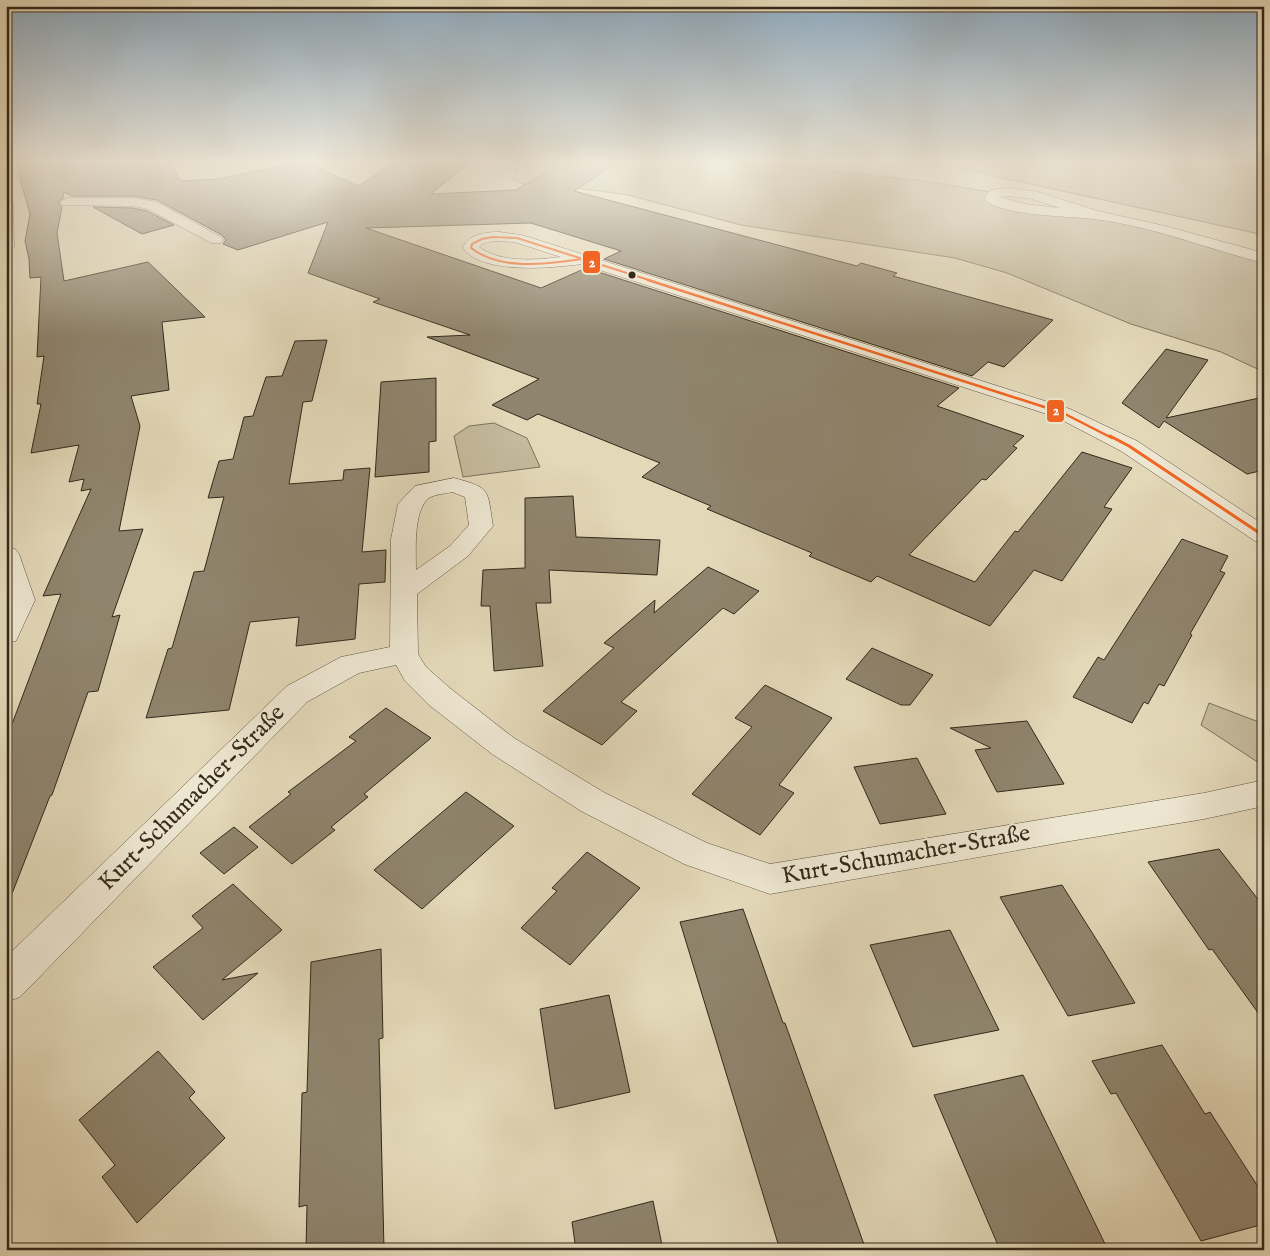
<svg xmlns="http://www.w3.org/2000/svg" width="1270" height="1256" font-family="'IM FELL English',serif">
<rect width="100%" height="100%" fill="#e3d8b8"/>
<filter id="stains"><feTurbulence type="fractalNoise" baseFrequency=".004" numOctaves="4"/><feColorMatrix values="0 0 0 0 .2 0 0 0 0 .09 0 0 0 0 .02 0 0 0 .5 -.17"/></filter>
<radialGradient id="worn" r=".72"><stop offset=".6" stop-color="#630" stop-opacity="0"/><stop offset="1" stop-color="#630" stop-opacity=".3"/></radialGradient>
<g fill="#c5ba9d" stroke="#7c725c">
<path d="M531,161H733L924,181L996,193L995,201L1095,215L1264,258V372L1221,352L1131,324L1007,273L955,258L741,225L628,195L577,188L522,184L513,180L516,169Z"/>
<path d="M925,161H1264V235Z"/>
<path d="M494,423L527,438L540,467L463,477L454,436L469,426Z"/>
<path d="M1209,703L1264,724V760L1259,763L1201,725Z"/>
</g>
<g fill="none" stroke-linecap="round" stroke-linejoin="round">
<g fill="#7a6e59" fill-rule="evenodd">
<path d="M1039,161H1075L1067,164L1041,162Z"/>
<path d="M1210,161L1264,169V171L1237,168Z"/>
</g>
</g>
<g fill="#8f846d" stroke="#34291b">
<path d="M7,161H130V165L168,161L181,181L218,179L304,161L358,186L396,161H471L431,194L516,190L566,161H620L574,191L857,266L861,263L897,273L893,276L1053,320L1004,367L988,362L972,376L604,259L621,251L531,223L366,228L541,288L586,268L959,388L937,406L1024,436L1013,446L1017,448L986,480L982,479L909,555L975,582L1015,531L1018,532L1082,452L1132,468L1104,507L1112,509L1062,581L1034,570L990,626L877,576L871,582L809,556L812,553L707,509L711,506L642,477L660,463L538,414L527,420L492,405L539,379L427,337L470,335L373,302L380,299L308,273L328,222L238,250L223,244L226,240L222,235L157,200L133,196H72L64,192L63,198L58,202L62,207L57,233L64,281L148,262L205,317L162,322L169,390L131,396L140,426L119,531L143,529L112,617L120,615L98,691L88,692L52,795L50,796L8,904L6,903V740L61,594L43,596L91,489L81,491L84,479L69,482L79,445L31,453L41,404H37L44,356L37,357L41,277L30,278L29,259L25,241L30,214L16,165Z"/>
<path d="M93,207L133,208L147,211L174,225L142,234Z"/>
<path d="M327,340L312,401L303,402L289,484L343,480L344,470L370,468L362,552L386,550L385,582L359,584L355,639L296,646L299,617L250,622L229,710L146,718L168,649L172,648L194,572L204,571L224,497L208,498L219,461L233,459L244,417L253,416L266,377L282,376L295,341Z"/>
<path d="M1166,349L1208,360L1166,418L1264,397V470L1247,474L1164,421L1159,428L1122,403Z"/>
<path d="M436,378V441L429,442V472L375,477L381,382Z"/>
<path d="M573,496L576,537L660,540L657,575L549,570L551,603H536L543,666L494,671L490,606H481L483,570L525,568V498Z"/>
<path d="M1182,539L1228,556L1220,571L1225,573L1190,634L1192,635L1164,686L1159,684L1148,704L1144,702L1132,723L1073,697L1098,657L1104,660Z"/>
<path d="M708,567L759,591L734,614L723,608L621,702L637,711L602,745L543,711L614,648L604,643L655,600L654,613Z"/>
<path d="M872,648L933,675L910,705H901L846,679Z"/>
<path d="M765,685L832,718L779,785L794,793L760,835L692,794L752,727L735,718Z"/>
<path d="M386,708L431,738L364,794L368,797L331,827L335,830L292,864L249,827L291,794L288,792L356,741L349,737Z"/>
<path d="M1027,721L1064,784L997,792L975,750L991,748L950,728Z"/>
<path d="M917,758L946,814L880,824L854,767Z"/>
<path d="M466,792L514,826L422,909L374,870Z"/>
<path d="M234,827L258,847L224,874L200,853Z"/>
<path d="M1219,849L1264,907V1021L1212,949L1209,950L1148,862Z"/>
<path d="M587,852L640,888L570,965L521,928L557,891L552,888Z"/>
<path d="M233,884L282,930L222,980L258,973L203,1020L153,967L203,928L192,916Z"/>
<path d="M1062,885L1103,950L1135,1003L1068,1016L1000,897Z"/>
<path d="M743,909L783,1023H785L866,1250H780L680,922Z"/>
<path d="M950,930L999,1030L913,1047L870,945Z"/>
<path d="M381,949L383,1038L379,1039L384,1250H306L307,1205L299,1207L302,1093L307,1092L311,962Z"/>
<path d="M609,995L630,1092L555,1109L540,1009Z"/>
<path d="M1162,1045L1205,1114L1210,1112L1264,1196V1224L1201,1241L1116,1093L1111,1094L1092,1061Z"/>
<path d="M158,1051L195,1092L189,1098L225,1138L137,1223L102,1177L115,1165L79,1120Z"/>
<path d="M1023,1075L1054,1139L1108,1250H1000L934,1095Z"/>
<path d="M653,1201L663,1250H576L572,1222Z"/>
</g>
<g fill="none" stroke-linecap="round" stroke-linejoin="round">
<defs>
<g id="minor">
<path d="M473,161L526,162L528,165L522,169L479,165L475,164Z"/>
<path d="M1009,188L1038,192L1098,211L1165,226L1264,253V263C1204,248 1145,223 1083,218C1062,216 996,215 984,198L991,190ZM1009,196L1032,199L1060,208L1025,204L1000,197Z"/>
<path d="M67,198H133L157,202L221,237L224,240L221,243H211L148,209L133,206L62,205L60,202Z"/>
<path d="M499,232L522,235L1070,409L1137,441L1264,525V543L1255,541L1121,451L1056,417L581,264C552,268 482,275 463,248C467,234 487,232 499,232ZM493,241L514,242L561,257C536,260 500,263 479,247L482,244Z"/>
<path d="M454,478C492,488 487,490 493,526L468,556L417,594L418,654L426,667L451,689L514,738L605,793L707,843L770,864L1204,793L1264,780V806L1204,819L1064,842L770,894L684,864L581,811L492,754L429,705L405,681L396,665L359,673L307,702L20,997L6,1002V957L287,686L341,657L390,647L391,539L398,504L415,486ZM452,492L465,497L469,525L450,546L416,570C416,551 413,510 429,498C435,494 445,494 452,492Z"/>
<path d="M6,546L15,549L19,554L35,600L16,641L6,643V605L9,600L6,593Z"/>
</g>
<path id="secondary" d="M6,198L13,202L14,247L11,250L6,252Z"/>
</defs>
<use href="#minor" stroke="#605542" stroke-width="1"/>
<use href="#secondary" stroke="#34291b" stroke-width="1"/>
<use href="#minor" fill="#ede6d1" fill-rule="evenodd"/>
<use href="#secondary" fill="#ede6d1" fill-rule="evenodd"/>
<defs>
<path id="bus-1-far2" d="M582,259C546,264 501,271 471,248L472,244L482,239L493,237L517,238L652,281"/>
<path id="bus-1-far1" d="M648,280L1063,413L1112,438"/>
<path id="bus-1" d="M1110,436L1129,446L1264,536"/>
</defs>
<use href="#bus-1-far2" stroke="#ede6d1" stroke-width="4"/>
<use href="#bus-1-far1" stroke="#ede6d1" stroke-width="5"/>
<use href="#bus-1" stroke="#ede6d1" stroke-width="6"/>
<use href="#bus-1-far2" stroke="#f26522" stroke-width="2"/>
<use href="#bus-1-far1" stroke="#f26522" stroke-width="2.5"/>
<use href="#bus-1" stroke="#f26522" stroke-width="3"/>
</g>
<linearGradient id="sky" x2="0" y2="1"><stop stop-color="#8eaac0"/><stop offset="0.48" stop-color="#f2eddf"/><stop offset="1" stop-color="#f2eddf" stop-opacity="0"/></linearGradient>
<rect width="1270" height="337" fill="url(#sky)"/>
<circle fill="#34291b" stroke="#ede6d1" stroke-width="2" cx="632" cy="275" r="4.5"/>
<g text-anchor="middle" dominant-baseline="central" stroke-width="4" stroke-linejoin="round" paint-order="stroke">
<g font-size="24" fill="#34291b" stroke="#ede6d1">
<text transform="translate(192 798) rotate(-45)">Kurt-Schumacher-Straße</text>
<text transform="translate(906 855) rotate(-10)">Kurt-Schumacher-Straße</text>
</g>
</g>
<g stroke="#ede6d1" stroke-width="2">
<rect x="582" y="250" width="19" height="24" rx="5" fill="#f26522"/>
<rect x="1046" y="399" width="19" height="24" rx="5" fill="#f26522"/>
</g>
<g font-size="14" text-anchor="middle" font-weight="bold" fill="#fff">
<text x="592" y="267">2</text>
<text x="1056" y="415">2</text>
</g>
<rect width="1270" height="1256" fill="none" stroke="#e3d8b8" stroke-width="25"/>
<rect x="8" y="8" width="1255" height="1241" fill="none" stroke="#34291b" stroke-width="2.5"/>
<rect x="12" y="12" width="1245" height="1231" fill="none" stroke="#34291b"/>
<rect width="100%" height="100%" filter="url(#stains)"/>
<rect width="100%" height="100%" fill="url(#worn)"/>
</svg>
